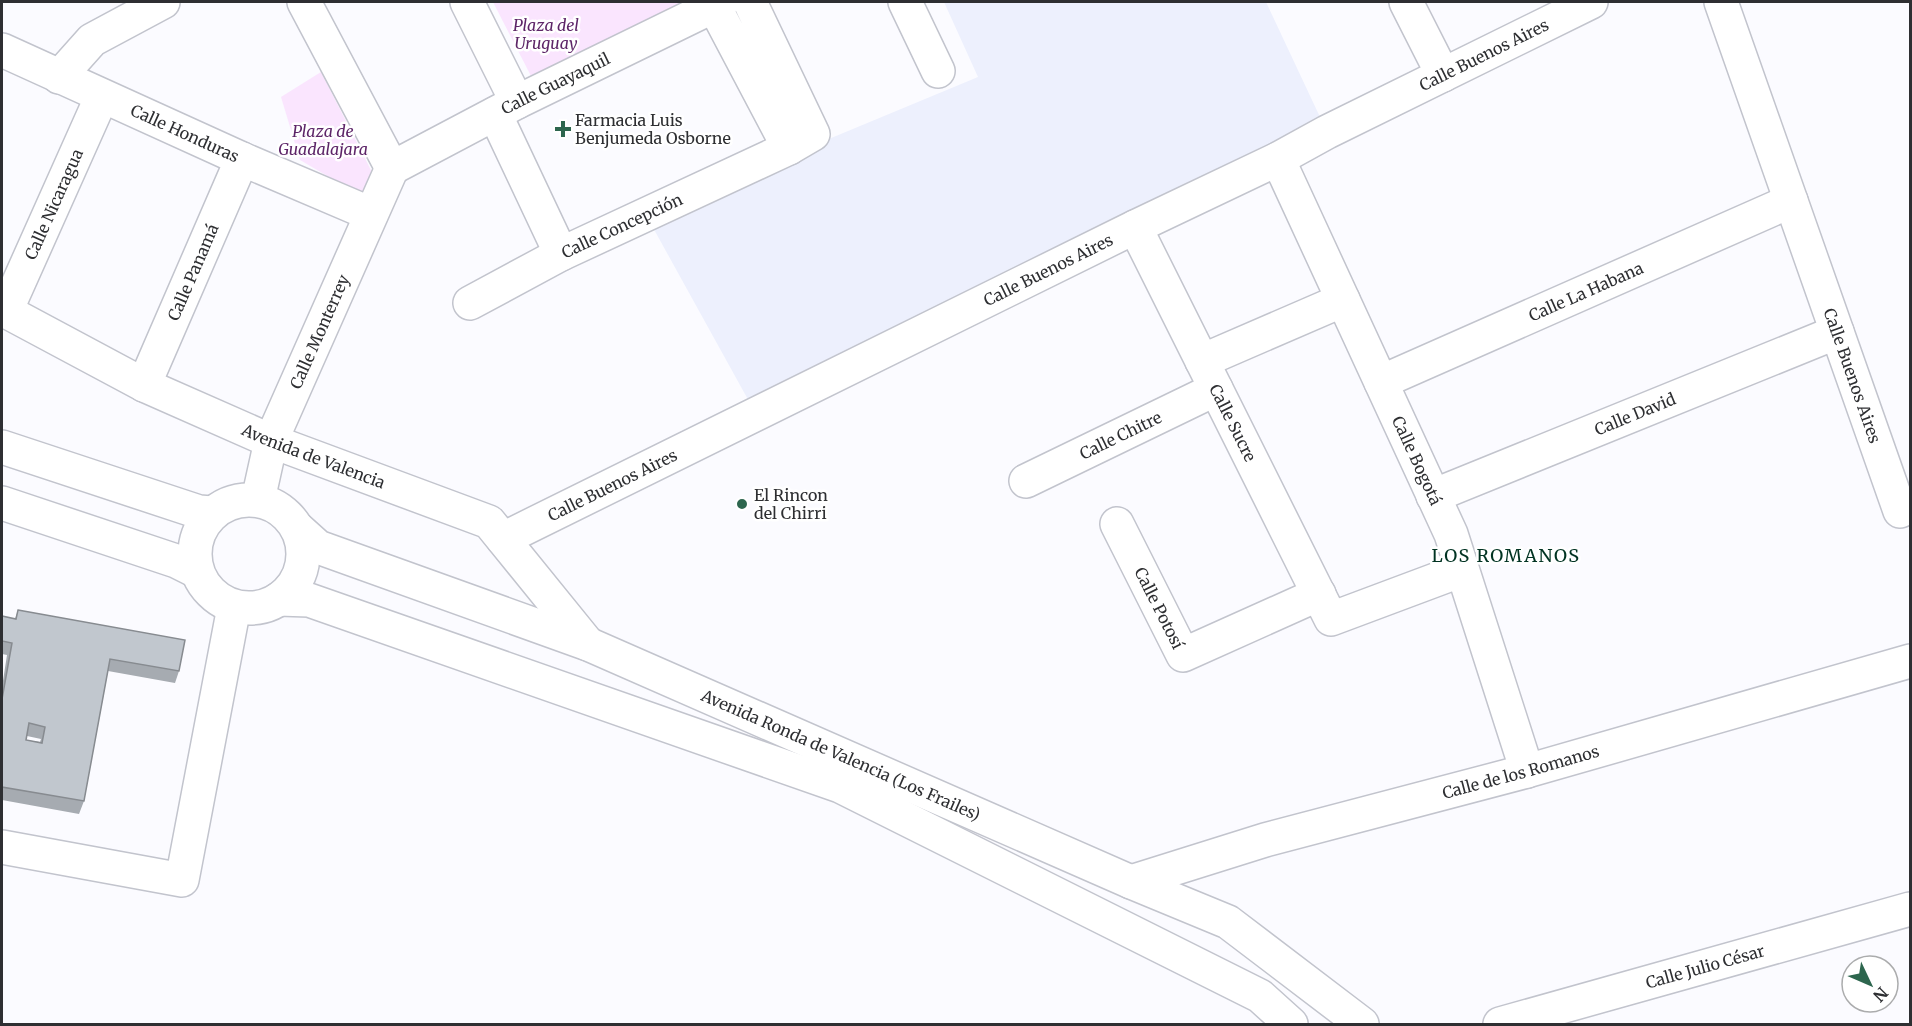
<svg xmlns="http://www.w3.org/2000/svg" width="1912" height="1026" font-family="Merriweather,serif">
<rect width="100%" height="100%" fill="#fbfbff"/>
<path fill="#edf0fd" d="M944,2H1266L1327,132L756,414L646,215L978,77Z"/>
<g fill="#fae5fe">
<path d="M493,2H682L532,78Z"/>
<path d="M321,72L376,180L365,198L300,160L281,97Z"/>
</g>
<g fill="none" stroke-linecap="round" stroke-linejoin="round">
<defs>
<g id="street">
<path d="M304,2L392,168"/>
<path d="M467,2L517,102"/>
<path d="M712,2L789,148L813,134L750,2"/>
<path d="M905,2L938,71"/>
<path d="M1406,2L1443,75"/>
<path id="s1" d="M1721,2L1900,511"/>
<path id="s2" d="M2,50L242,159L371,214"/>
<path d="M59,77L92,40L163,2"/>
<path id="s3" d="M495,114L561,254L789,148"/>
<path id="s4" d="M1278,159L1451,534L1527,771"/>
<path id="s5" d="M392,168L517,102L722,2"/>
<path id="s6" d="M1135,227L1331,619L1462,570"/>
<path d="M470,303L561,254"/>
<path id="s7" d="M2,309L144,385L271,441L489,522L588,644"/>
<path id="s8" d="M6,311L102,96"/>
<path d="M1202,361L1343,300"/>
<path id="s9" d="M1381,382L1791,201"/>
<path id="s10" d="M144,385L242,159"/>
<path d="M2,447L199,512L212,513"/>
<path id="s11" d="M1026,481L1216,389"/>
<path id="s12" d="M1433,496L1837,332"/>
<circle cx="249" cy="554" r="54"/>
<path id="s13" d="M258,500L271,441L392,168"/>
<path d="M2,503L176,561L196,571"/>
<path id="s14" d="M1117,524L1183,655L1319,594"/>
<path id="s15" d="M298,529L318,547L588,644L1131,882L1228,922L1362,1024"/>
<path id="s16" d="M503,539L1135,227L1278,159L1327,132L1591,2"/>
<path d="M279,599L309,600L840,786L1260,996L1291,1024"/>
<path d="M2,847L182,880L234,607"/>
<path id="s17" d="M1131,882L1265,840L1527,771L1910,661"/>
<path id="s18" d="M1500,1024L1910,909"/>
</g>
</defs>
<use href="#street" stroke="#c2c4cd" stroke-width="36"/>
<use href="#street" stroke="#fff" stroke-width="33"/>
</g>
<path fill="#a6abb1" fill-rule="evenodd" d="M18,610L179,671L175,683L108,671L84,801L79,814L2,800V687L7,655L2,654V616L15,619ZM27,736L41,739L40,742L26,740Z"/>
<path fill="#c1c7ce" stroke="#878b90" stroke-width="1.5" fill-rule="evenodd" d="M18,610L185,640L179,671L110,659L84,801L2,787V699L12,643L2,641V616L16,619ZM29,723L45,727L42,743L26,740Z"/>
<g fill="#2d664e" stroke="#fff" stroke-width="2">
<path d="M560 120h6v6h6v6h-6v6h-6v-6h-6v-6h6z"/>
<circle cx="742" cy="504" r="6"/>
</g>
<g text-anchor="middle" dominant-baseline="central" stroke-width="5" stroke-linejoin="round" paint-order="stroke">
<g font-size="16" font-style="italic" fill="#5d2568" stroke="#fff">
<text x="546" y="25">Plaza del<tspan x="546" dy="18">Uruguay</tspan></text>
<text x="323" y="131">Plaza de<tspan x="323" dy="18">Guadalajara</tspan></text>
</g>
<g font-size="16" fill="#2e2f32" stroke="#fff">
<text stroke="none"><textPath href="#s16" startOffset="1094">Calle Buenos Aires</textPath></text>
<text stroke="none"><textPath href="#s5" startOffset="184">Calle Guayaquil</textPath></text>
<text stroke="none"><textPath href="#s2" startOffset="201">Calle Honduras</textPath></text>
<text stroke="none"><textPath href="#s8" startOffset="117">Calle Nicaragua</textPath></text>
<text stroke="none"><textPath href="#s3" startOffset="222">Calle Concepción</textPath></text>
<text stroke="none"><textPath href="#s16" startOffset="608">Calle Buenos Aires</textPath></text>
<text stroke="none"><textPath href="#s10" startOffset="123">Calle Panamá</textPath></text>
<text stroke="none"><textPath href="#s9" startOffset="224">Calle La Habana</textPath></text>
<text stroke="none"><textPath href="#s13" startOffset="180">Calle Monterrey</textPath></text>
<text stroke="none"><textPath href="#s1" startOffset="396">Calle Buenos Aires</textPath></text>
<text stroke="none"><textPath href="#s12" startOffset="218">Calle David</textPath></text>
<text stroke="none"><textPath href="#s6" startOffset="219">Calle Sucre</textPath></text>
<text stroke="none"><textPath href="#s11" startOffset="105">Calle Chitre</textPath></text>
<text stroke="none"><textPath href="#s7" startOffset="345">Avenida de Valencia</textPath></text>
<text stroke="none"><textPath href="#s4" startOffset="332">Calle Bogotá</textPath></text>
<text stroke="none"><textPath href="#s16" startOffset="122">Calle Buenos Aires</textPath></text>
<text stroke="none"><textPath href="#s14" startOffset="94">Calle Potosí</textPath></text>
<text stroke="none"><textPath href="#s15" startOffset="590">Avenida Ronda de Valencia (Los Frailes)</textPath></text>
<text stroke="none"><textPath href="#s17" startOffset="405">Calle de los Romanos</textPath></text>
<text stroke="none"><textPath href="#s18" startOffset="213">Calle Julio César</textPath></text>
</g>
<g font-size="16" fill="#2e2f32" stroke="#fff" text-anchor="start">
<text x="575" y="120">Farmacia Luis<tspan x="575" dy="18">Benjumeda Osborne</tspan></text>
<text x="754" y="495">El Rincon<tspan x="754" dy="18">del Chirri</tspan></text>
</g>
<g font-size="18" letter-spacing="1.5" fill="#013322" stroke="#fff">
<text x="1506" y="555">LOS ROMANOS</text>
</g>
</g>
<rect width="1912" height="1026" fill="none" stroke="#2e2f32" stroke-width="6"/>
<g transform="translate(1870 984) rotate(134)"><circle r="28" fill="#ffffff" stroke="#abacad" stroke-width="1.5"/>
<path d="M0-4.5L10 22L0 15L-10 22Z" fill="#2d664e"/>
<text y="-9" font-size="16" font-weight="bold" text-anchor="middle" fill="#2e2f32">N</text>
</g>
</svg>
